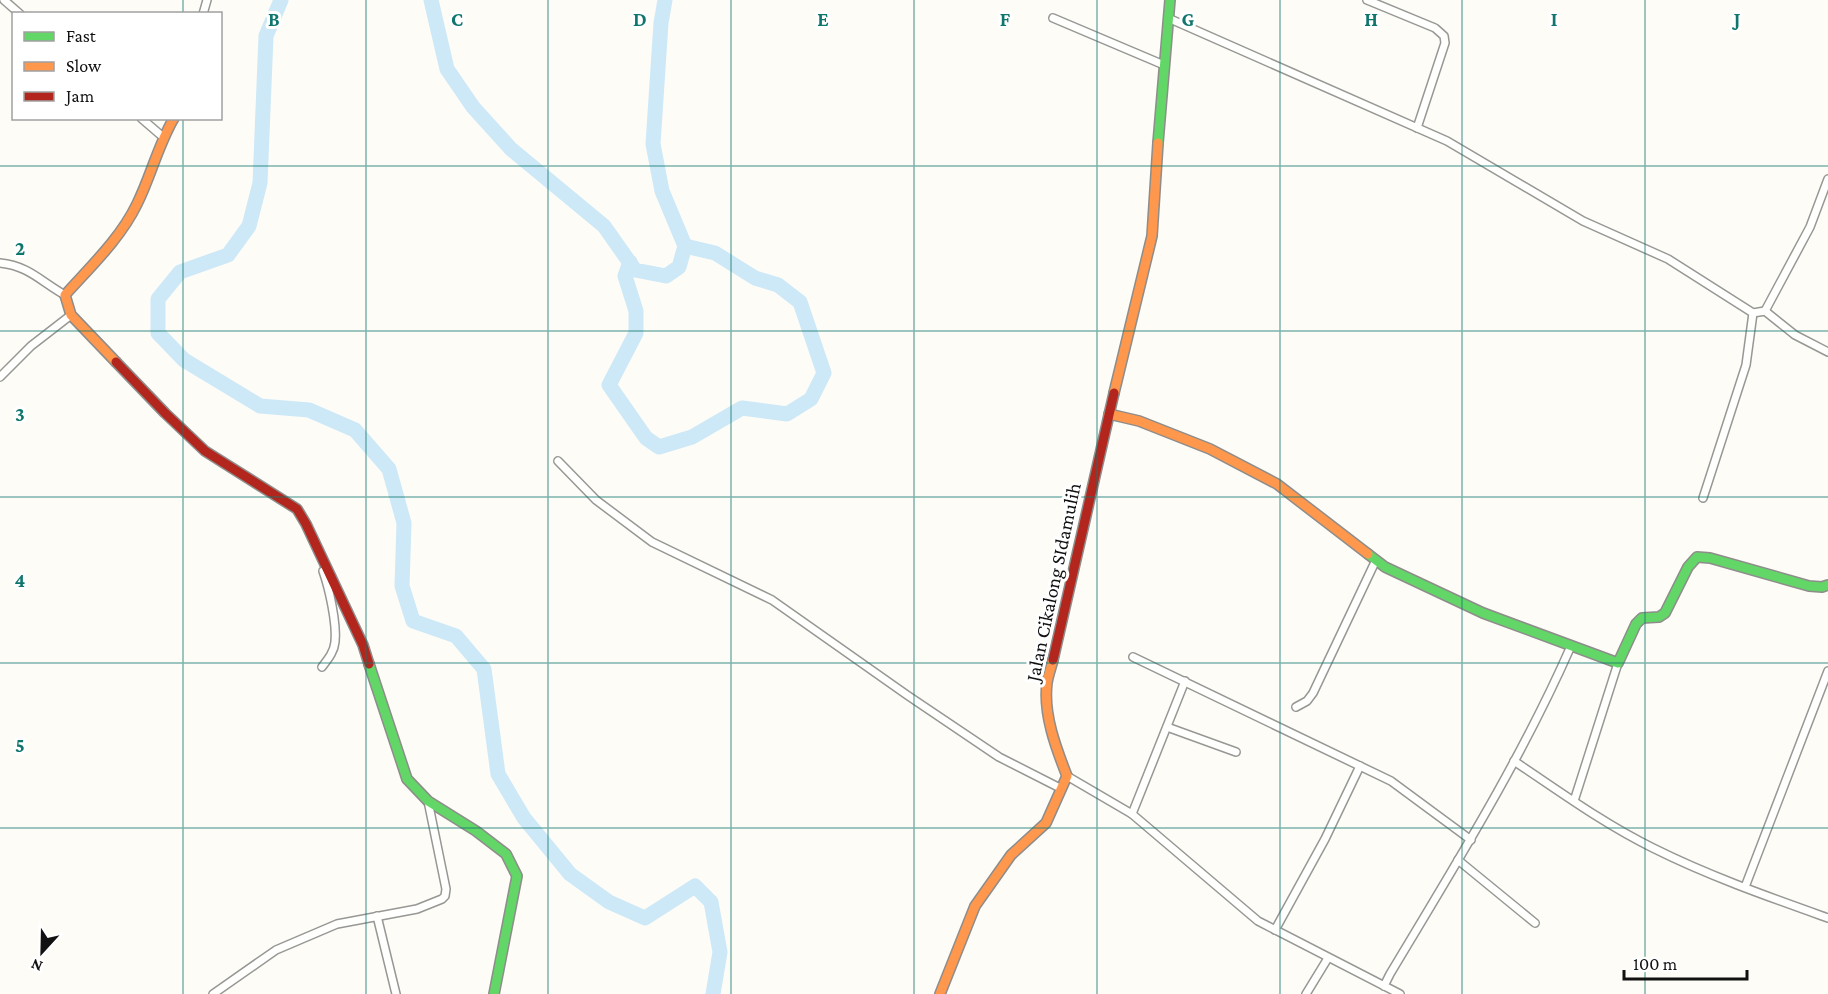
<svg xmlns="http://www.w3.org/2000/svg" width="1828" height="994" font-family="'Crimson Pro',serif">
<rect width="100%" height="100%" fill="#fdfcf7"/>
<g fill="none" stroke-linecap="round" stroke-linejoin="round">
<g stroke="#cde8f7" stroke-width="15">
<path d="M281,0L266,36L260,183L249,226L228,255L180,272L158,299V333L184,360L260,406L309,410L355,430L389,469L404,523L402,586L413,621L456,636L484,669L498,774L524,818L570,874L609,902L645,918L695,886L711,902L720,952L713,994"/>
<path d="M431,0L447,69L473,107L511,149L604,226L635,270L666,276L679,267L685,246L662,191L653,144L661,23L665,0"/>
<path d="M630,262L625,276L636,311V333L609,385L646,438L659,447L692,437L742,408L787,414L811,399L824,373L800,302L778,285L755,278L715,253L685,246"/>
</g>
<defs>
<g id="street">
<path d="M4,0L20,14"/>
<path d="M1367,0L1435,28L1444,36L1445,43L1417,128"/>
<path d="M203,14L207,0"/>
<path d="M1053,18L1164,65"/>
<path d="M1168,18L1447,141L1583,221L1668,259L1753,313L1765,311L1795,335L1828,352"/>
<path d="M141,118L163,137"/>
<path d="M0,263C29,266 40,281 65,295"/>
<path d="M1765,311L1810,227L1828,179"/>
<path d="M0,377L31,346L71,315"/>
<path d="M558,461L596,500L652,542L772,600L907,695L999,757L1060,788"/>
<path d="M1703,498L1746,365L1753,313"/>
<path d="M1133,657L1391,781L1471,840"/>
<path d="M322,667C328,659 334,652 335,642C337,623 329,588 323,571"/>
<path d="M1296,707L1307,701L1313,693L1376,560"/>
<path d="M1167,727L1236,752"/>
<path d="M1514,761C1559,791 1604,824 1653,848C1709,876 1769,897 1828,918"/>
<path d="M1067,776L1132,814L1258,921L1400,994"/>
<path d="M1574,801L1618,663"/>
<path d="M1132,814L1185,681"/>
<path d="M1458,860L1535,923"/>
<path d="M1745,887L1828,671"/>
<path d="M377,916L396,994"/>
<path d="M1275,930L1325,839L1360,766"/>
<path d="M1384,986L1390,974C1454,867 1521,760 1571,646"/>
<path d="M213,994L276,950L337,924L417,909L442,899L445,896L446,889L428,801"/>
<path d="M1306,994L1328,958"/>
</g>
<g id="fast">
<path d="M1158,143L1170,0"/>
<path d="M1368,554L1385,567L1483,613L1618,663L1636,624L1642,618L1659,617L1665,613L1688,567L1697,557L1710,558L1809,586L1822,587L1828,585"/>
<path d="M369,664L407,779L428,801L476,831L506,854L517,876L494,994"/>
</g>
<g id="slow">
<path d="M116,362L71,315L65,295C91,266 120,239 137,204C151,176 158,145 174,118"/>
<path d="M1114,393L1152,236L1158,143"/>
<path d="M1109,414L1139,421L1210,449L1277,484L1368,554"/>
<path d="M940,994L975,906L1011,855L1046,823L1067,776C1056,748 1043,714 1047,683C1048,676 1051,668 1053,660"/>
</g>
<g id="jam">
<path d="M116,362L165,413L205,451L297,509L306,524L363,645L369,664"/>
<path d="M1053,660L1114,393"/>
</g>
</defs>
<use href="#street" stroke="#979795" stroke-width="10"/>
<use href="#fast" stroke="#8e8d8b" stroke-width="12"/>
<use href="#slow" stroke="#8e8d8b" stroke-width="12"/>
<use href="#jam" stroke="#8e8d8b" stroke-width="12"/>
<use href="#street" stroke="#fffffe" stroke-width="7"/>
<use href="#fast" stroke="#63d668" stroke-width="9"/>
<use href="#slow" stroke="#ff974d" stroke-width="9"/>
<use href="#jam" stroke="#b3261e" stroke-width="9"/>
</g>
<path fill="none" stroke="#0f766e" stroke-width="1.5" stroke-opacity="0.55" d="M183,0V14M366,0V994M548,0V994M731,0V994M914,0V994M1097,0V994M1280,0V994M1462,0V994M1645,0V994M183,118V994M0,166H1828M0,331H1828M0,497H1828M0,663H1828M0,828H1828"/>
<g text-anchor="middle" dominant-baseline="central" stroke-width="6" stroke-linejoin="round" paint-order="stroke">
<g font-size="20" fill="#111" stroke="#fff">
<text transform="translate(1053 582) rotate(-78)">Jalan Cikalong SIdamulih</text>
</g>
</g>
<g font-size="20" text-anchor="middle" font-weight="bold" fill="#0f766e" stroke="#fff" stroke-width="6" stroke-linejoin="round" paint-order="stroke">
<text x="274" y="26">B</text>
<text x="457" y="26">C</text>
<text x="640" y="26">D</text>
<text x="823" y="26">E</text>
<text x="1005" y="26">F</text>
<text x="1188" y="26">G</text>
<text x="1371" y="26">H</text>
<text x="1554" y="26">I</text>
<text x="1737" y="26">J</text>
<text x="20" y="255">2</text>
<text x="20" y="421">3</text>
<text x="20" y="587">4</text>
<text x="20" y="752">5</text>
</g>
<rect x="12" y="12" width="210" height="108" fill="#ffffff" stroke="#a0a0a0" stroke-width="1.5"/>
<rect x="24" y="32" width="30" height="9" fill="#63d668" stroke="#a0a0a0" stroke-width="1.5"/>
<text x="66" y="42" font-size="18" fill="#111111">Fast</text>
<rect x="24" y="62" width="30" height="9" fill="#ff974d" stroke="#a0a0a0" stroke-width="1.5"/>
<text x="66" y="72" font-size="18" fill="#111111">Slow</text>
<rect x="24" y="92" width="30" height="9" fill="#b3261e" stroke="#a0a0a0" stroke-width="1.5"/>
<text x="66" y="102" font-size="18" fill="#111111">Jam</text>
<g transform="translate(42 952) rotate(202)" stroke="#ffffff" stroke-width="4.5" paint-order="stroke">
<path d="M0-4.5L10 22L0 15L-10 22Z" fill="#111111"/>
<text y="-9" font-size="16" font-weight="bold" text-anchor="middle" fill="#111111">N</text>
</g>
<path d="M1624 970v9h123v-9" fill="none" stroke="#111111" stroke-width="3"/>
<text x="1633" y="970" font-size="18" fill="#111111" stroke="#ffffff" stroke-width="4.5" paint-order="stroke">100 m</text>
</svg>
